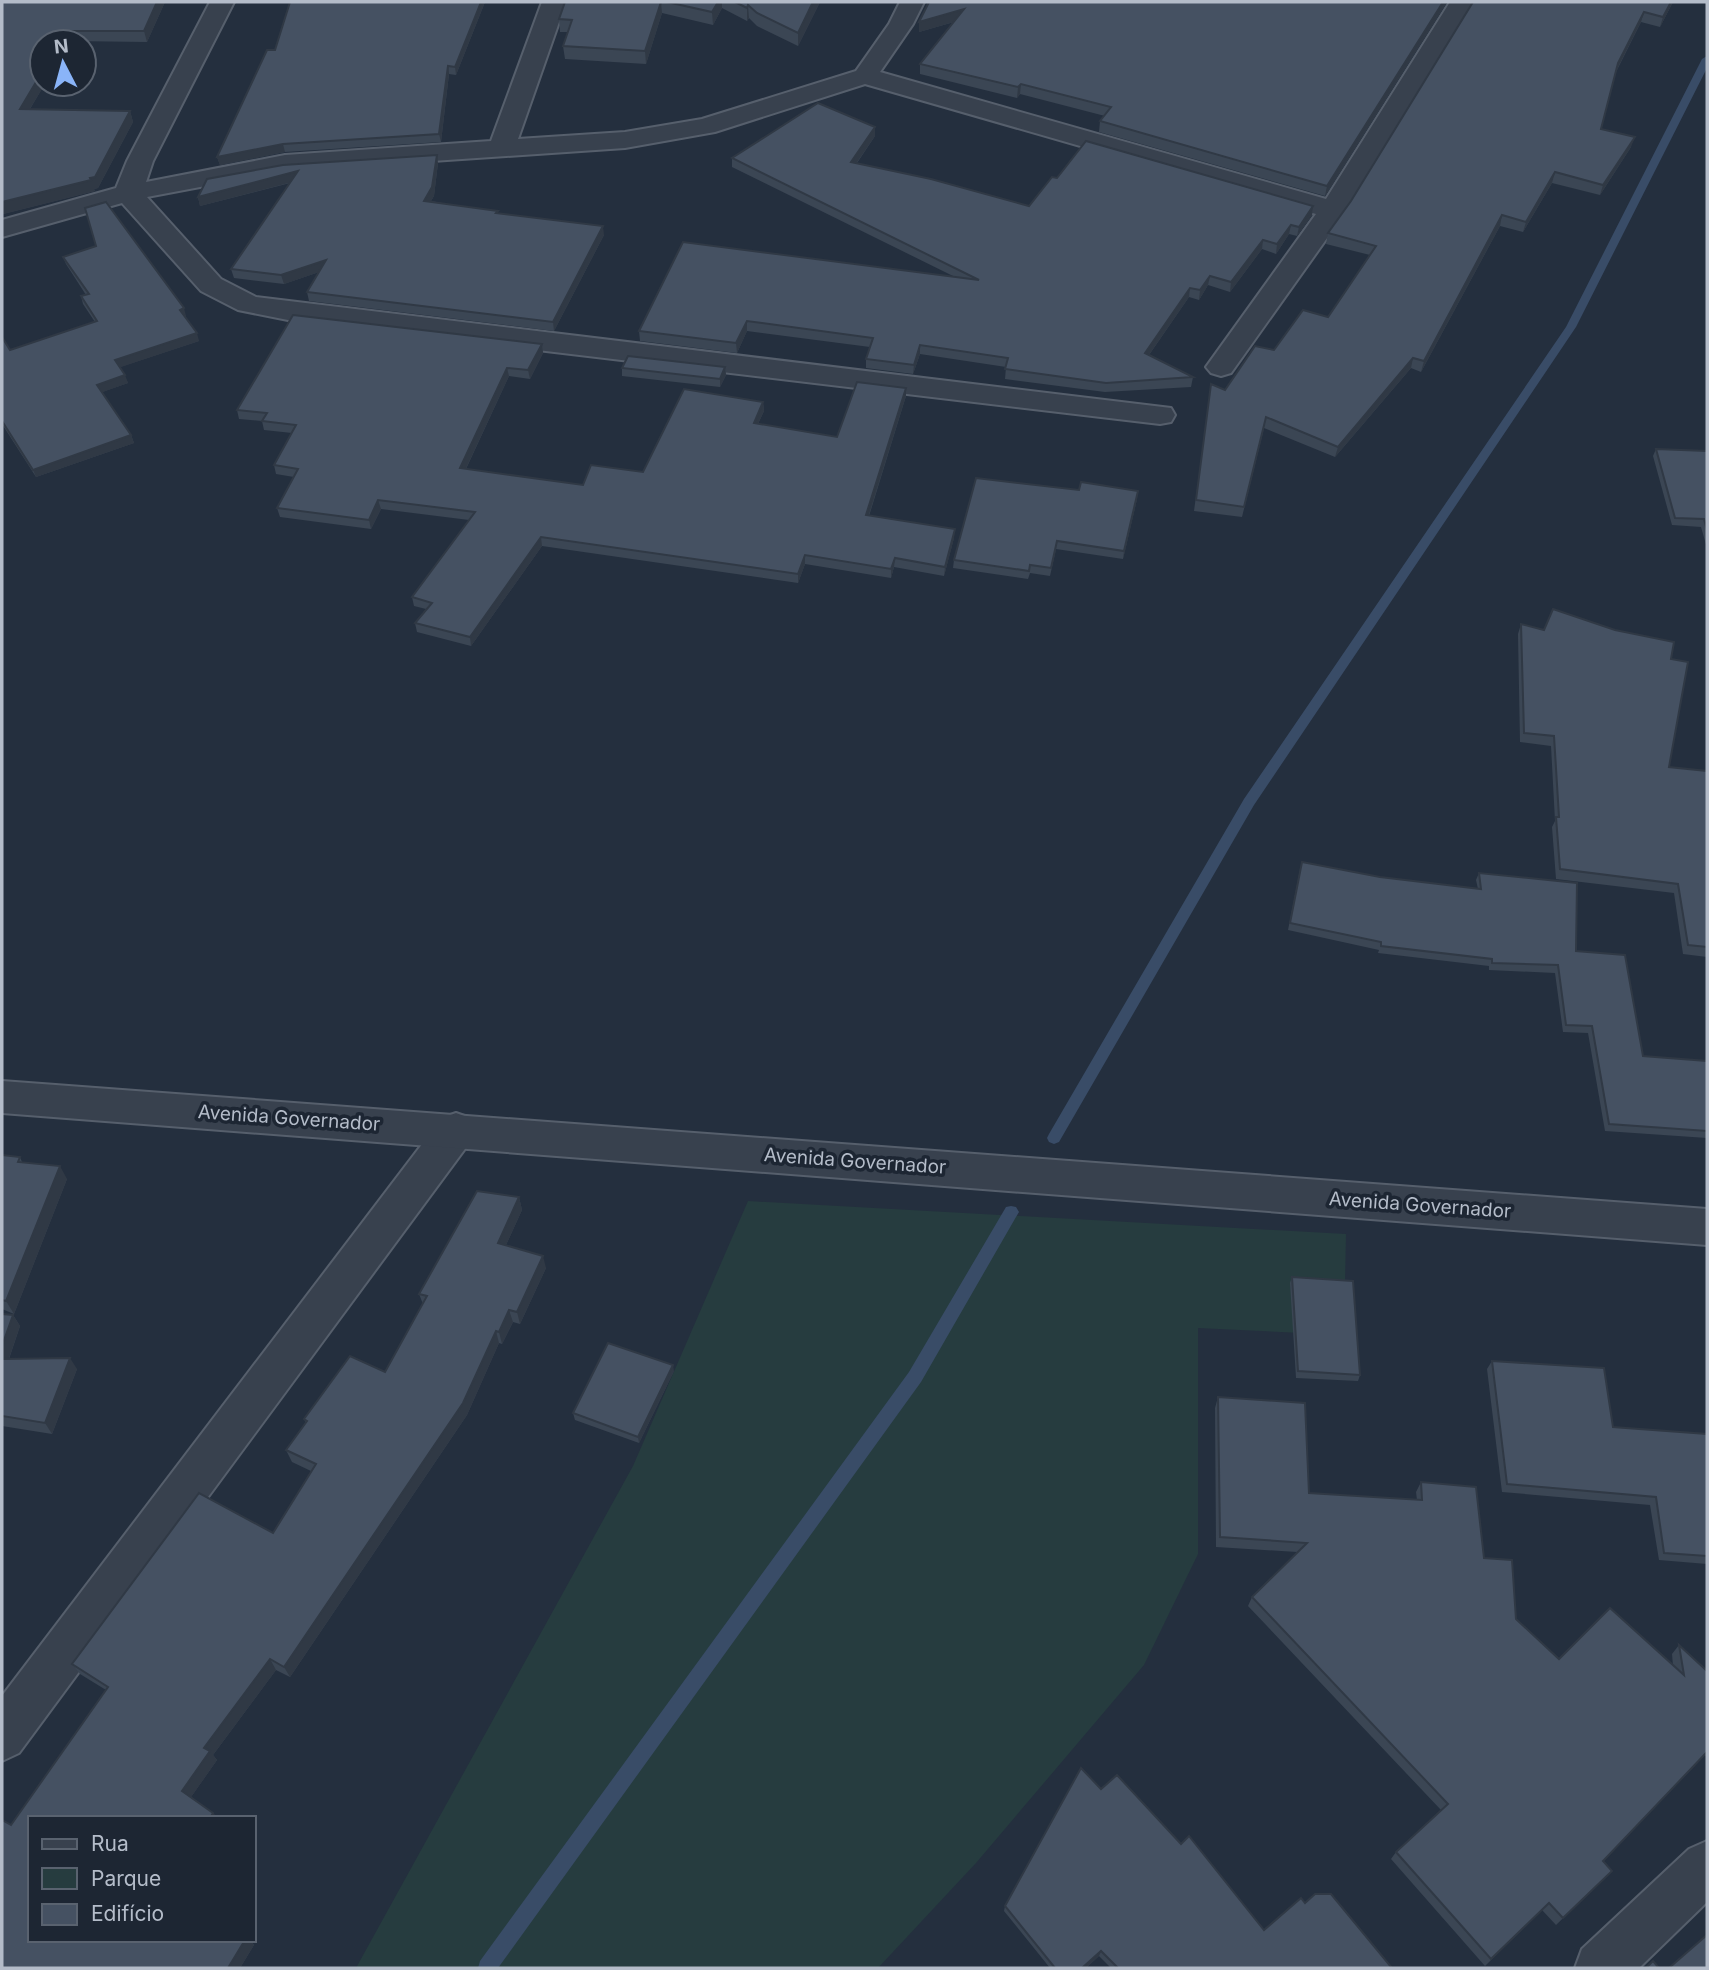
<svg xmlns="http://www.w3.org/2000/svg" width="1709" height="1970" font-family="Inter,sans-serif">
<rect width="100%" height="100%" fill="#242f3e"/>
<path fill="#263c3f" d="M748,1201L1346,1234L1344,1335L1198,1328V1554L1144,1665L976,1863L878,1968H356L633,1466Z"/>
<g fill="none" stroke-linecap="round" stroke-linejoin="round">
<g fill="#394c67" fill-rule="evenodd">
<path d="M1707,56V68L1576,327L1254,805L1059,1142L1054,1144L1049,1142L1047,1138L1049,1134L1244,799L1566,327L1702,59Z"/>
<path d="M1011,1206L1016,1207L1019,1212L1016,1217L921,1382L498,1968H478L480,1961L909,1372L1006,1207Z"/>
</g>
<defs>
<g id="minor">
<path d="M210,2H234L153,161L146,182L285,155L491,141L542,2H566L518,139L625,132L702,119L856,71L889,24L900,2H924L913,24L880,72L1326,199L1450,2H1474L1347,210L1231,373L1221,376L1211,373L1206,367L1316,214L865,84L715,132L625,148L285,171L147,197L221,279L256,297L1171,408L1175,415L1171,422L1160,424L293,321L238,310L201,291L122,203L2,237V220L116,188L127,161Z"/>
<path d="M456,1113L470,1118L476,1130L470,1142L19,1753L2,1761V1696L442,1118Z"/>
<path d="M1707,1841V1902L1639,1968H1575L1582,1949L1689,1849Z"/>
</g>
<path id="tertiary" d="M2,1081L1707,1209V1245L2,1113Z"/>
</defs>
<use href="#minor" stroke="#565f6c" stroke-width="4"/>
<use href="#tertiary" stroke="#565f6c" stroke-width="4"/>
<use href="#minor" fill="#38414e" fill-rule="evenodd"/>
<use href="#tertiary" fill="#38414e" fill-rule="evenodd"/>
</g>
<g fill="#3b4654">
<path d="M2,2H165L147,42L70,41L30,109L130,111L133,122L98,188L94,189L95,191L3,214L2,210Z"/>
<path d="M290,2H485L456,75L449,74L441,142L285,152L220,165L217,157L275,50Z"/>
<path d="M565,2H820L798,46L757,26L749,18L747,21L722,8L713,25L662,13L646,64L565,59L563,46L568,32H560L559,19Z"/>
<path d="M1447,2L1325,196L1099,132L1100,121L1105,116L1020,94L1017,98L920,74V64L954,22L919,32V22Z"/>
<path d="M1473,2H1673L1660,27L1641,22L1616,72L1601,129L1631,147L1600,195L1552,183L1523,232L1500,226L1421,372L1411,368L1335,457L1264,428L1242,517L1194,511L1211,384L1225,390L1274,350L1328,317L1370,255L1326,244L1328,233L1351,201Z"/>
<path d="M875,127V136L857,163L1029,206L1057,178L1313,206L1312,215L1297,236L1289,234L1276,254L1262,249L1230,292L1208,285L1199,300L1189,297L1149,355L1193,377L1191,387L1105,392L1005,379L1006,367L920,354L913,374L866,368V359L870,347L747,331L737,353L640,341L639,331L953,276L732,167V158Z"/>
<path d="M438,163L434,196L431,201L498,213L604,235L554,331L309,301L307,292L319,272L284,284L234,278L231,269L290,183L200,206L198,197L207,179Z"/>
<path d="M63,257L186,316L185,317L199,341L120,367L128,383L102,392L131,435L134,443L36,477L2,424V337L10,350L95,322L83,304L81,296L86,295L66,264Z"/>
<path d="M542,344L543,353L530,379L509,376L466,469L583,485L643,472L763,402L764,411L758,424L837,437L906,388V396L869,516L954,538L944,576L894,567L891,578L805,564L798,583L542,546L471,646L417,632L415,623L426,609L414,606L412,597L469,520L381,509L371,529L280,517L277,508L294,477L276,474L274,465L292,433L264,430L262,421L239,419L237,410Z"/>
<path d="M725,367L726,375L720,387L622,376V368Z"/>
<path d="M1656,449L1707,451V548L1701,527L1672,525L1653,456Z"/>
<path d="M1137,499L1123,559L1056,549L1050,576L1030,573L1028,579L953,568L954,560Z"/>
<path d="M1521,624L1544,630L1671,659L1669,767L1707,771V957L1683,954L1674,893L1556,879L1552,827L1555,821L1551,746L1520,742L1518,634Z"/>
<path d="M1300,869L1380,877L1478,889L1476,880L1479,873L1576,951L1643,1056L1707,1061V1138L1605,1131L1588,1033L1563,1032L1555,973L1489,970V966L1378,953L1379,950L1288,930Z"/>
<path d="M2,1155L20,1157L22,1162L67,1179L14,1314L2,1309Z"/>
<path d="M519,1197L522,1210L506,1245L546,1268L520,1324L513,1322L502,1344L499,1343L467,1415L290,1677L276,1670L213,1755L217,1760L191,1797L213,1813L217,1818H30V1940H250L254,1945L240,1968H2L11,1825L106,1690L80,1674L72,1664L273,1533L311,1471L292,1462L286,1450L306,1423L304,1419L385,1372L423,1304L419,1294Z"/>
<path d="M1292,1277L1360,1375L1358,1381L1296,1378L1290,1283Z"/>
<path d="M2,1314L13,1315L20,1326L9,1359L77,1369L52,1434L2,1426Z"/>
<path d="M1492,1361L1613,1427L1707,1434V1564L1659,1560L1650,1505L1502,1492L1487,1369Z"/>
<path d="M674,1371L639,1443L575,1420L573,1413Z"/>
<path d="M1218,1397L1309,1493L1417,1500L1416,1492L1421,1482L1484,1558L1516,1619L1559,1659L1673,1666L1672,1654L1679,1645L1707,1671V1757L1705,1755L1603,1861L1612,1871L1556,1925L1542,1910L1485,1966L1391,1859L1396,1852L1441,1810L1248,1606L1252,1597L1297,1552L1216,1547L1215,1408Z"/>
<path d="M1101,1789L1181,1844L1264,1930L1305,1903L1392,1968H1111L1099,1956L1086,1968H1050L1004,1911L1005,1906Z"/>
</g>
<g fill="#303945">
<path d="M157,2H165L147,42L144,31Z"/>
<path d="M481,2H485L456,75L455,67Z"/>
<path d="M661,2L662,13L646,64L645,51Z"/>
<path d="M718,2H722V8L713,25L712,12Z"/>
<path d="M813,2H820L798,46V33Z"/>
<path d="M1443,2H1447L1325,196L1327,186Z"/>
<path d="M1671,2H1673L1660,27L1663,17Z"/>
<path d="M748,5L749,18L747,21V8Z"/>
<path d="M964,9V19L919,32V22Z"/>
<path d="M1644,12L1641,22L1615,73L1618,63Z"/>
<path d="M67,31L70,41L60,42Z"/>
<path d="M448,66L449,74L441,142L439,134Z"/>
<path d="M42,72V84H45L23,120L20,109Z"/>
<path d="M1021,84L1020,94L1017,98L1018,87Z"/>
<path d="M130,111L133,122L98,188L94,189L95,191L3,214L2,209V202L90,178Z"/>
<path d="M875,127V136L851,171V162Z"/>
<path d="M1635,137L1631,147L1600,195L1603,185Z"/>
<path d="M283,144L285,152L220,165L217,157Z"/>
<path d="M437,155L438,163L434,196L426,209L424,201Z"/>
<path d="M298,171L300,180L200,206L198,197Z"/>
<path d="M1555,172L1552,183L1523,232L1526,222Z"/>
<path d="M1313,206L1312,215L1297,236L1299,227Z"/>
<path d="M1502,215L1500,226L1421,372L1424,361Z"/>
<path d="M1291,225L1289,234L1276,254L1277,244Z"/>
<path d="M603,226L604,235L554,331L553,322Z"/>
<path d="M1263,240L1262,249L1230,292L1231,282Z"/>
<path d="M326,260L328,269L284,284L281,275Z"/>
<path d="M1210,276L1208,285L1199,300L1200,290Z"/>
<path d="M1190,288L1189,297L1144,362L1145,353Z"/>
<path d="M184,308L186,316L182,318L180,310Z"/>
<path d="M747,321V331L737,353L736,343Z"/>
<path d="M197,333L199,341L118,368L115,360Z"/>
<path d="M542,344L543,353L530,379L528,370Z"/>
<path d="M920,345V354L913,374L914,365Z"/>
<path d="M1413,358L1411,368L1335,457L1338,447Z"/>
<path d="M725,367L726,375L720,387V379Z"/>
<path d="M507,368L509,376L462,477L460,468Z"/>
<path d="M125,375L128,383L100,393L97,385Z"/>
<path d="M906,388V396L866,524V515Z"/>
<path d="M763,402L764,411L754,432V423Z"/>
<path d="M131,435L134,443L36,477L33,470Z"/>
<path d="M1138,491L1137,499L1123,559L1124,551Z"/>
<path d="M378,500L381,509L371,529L369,520Z"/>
<path d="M955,529L954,538L944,576L945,567Z"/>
<path d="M541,537L542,546L471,646L470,637Z"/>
<path d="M805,555V564L798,583V574Z"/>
<path d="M895,558L894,567L891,578V569Z"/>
<path d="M60,1166L67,1179L14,1314L6,1301Z"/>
<path d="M519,1197L522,1210L501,1256L498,1243Z"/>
<path d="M543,1256L546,1268L520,1324L517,1312Z"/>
<path d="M509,1310L513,1322L502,1344L499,1332Z"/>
<path d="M13,1315L20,1326L5,1370L2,1366V1346Z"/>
<path d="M496,1331L499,1343L467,1415L290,1677L284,1667Z"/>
<path d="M70,1358L77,1369L52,1434L45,1423Z"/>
<path d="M673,1365L674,1371L639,1443L638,1437Z"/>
<path d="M270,1659L276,1670L213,1755L217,1760L189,1800L182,1791L204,1748Z"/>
<path d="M213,1813L217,1818H210Z"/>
<path d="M245,1940H250L254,1945L240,1968H228Z"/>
<path d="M1101,1951L1099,1956L1086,1968H1082Z"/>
</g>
<g fill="#455162" stroke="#303945" stroke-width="2">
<path d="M2,2H157L144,31H67L60,42H42V72L20,109L130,111L95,177L90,178L91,180L2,202Z"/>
<path d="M290,2H481L455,67L448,66L439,134L283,144L217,157L267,50H275Z"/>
<path d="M565,2H661L645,51L563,46L572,20L559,19Z"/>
<path d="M667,2H718L712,12Z"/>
<path d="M735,2H813L798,33L757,13L748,5L747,8Z"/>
<path d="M929,2H1443L1327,186L1100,121L1111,107L1021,84L1018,87L920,64L964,9L919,22Z"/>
<path d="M1473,2H1671L1663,17L1644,12L1618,63L1601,129L1635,137L1603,185L1555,172L1526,222L1502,215L1424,361L1413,358L1338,447L1266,417L1244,507L1196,500L1211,384L1225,390L1255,346L1274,350L1303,310L1328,317L1376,246L1328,233L1351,201Z"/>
<path d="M818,103L875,127L851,162L931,179L1029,206L1052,177L1057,178L1086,141L1313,206L1299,227L1291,225L1277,244L1263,240L1231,282L1210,276L1200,290L1190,288L1145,353L1193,377L1106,383L1005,369L1008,358L920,345L914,365L866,359L873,338L747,321L736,343L639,331L683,242L979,280L732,158Z"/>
<path d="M437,155L432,187L424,201L498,211L496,213L603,226L553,322L307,292L326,260L281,275L231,269L298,171L198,197L207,179L283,165Z"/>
<path d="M106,202L184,308L180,310L197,333L115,360L125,375L97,385L131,435L33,470L2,421V337L10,350L97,321L81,296L89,294L63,257L96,246L85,208Z"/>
<path d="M293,315L542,344L528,370L507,368L460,468L583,485L591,465L643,472L684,389L763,402L754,423L837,437L857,382L906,388L866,515L955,529L945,567L895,558L891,569L805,555L798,574L541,537L470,637L415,623L432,603L412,597L475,512L378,500L369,520L277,508L298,469L274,465L296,425L262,421L267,413L237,410Z"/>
<path d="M628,356L725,367L720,379L622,368Z"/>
<path d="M1656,449L1707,451V530L1704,519L1675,518Z"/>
<path d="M976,478L1079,490L1081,482L1138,491L1124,551L1057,541L1051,568L1030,565L1029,571L954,560Z"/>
<path d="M1553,609L1615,630L1674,642L1671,659L1688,662L1669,767L1707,771V947L1688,945L1678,884L1560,869L1556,817H1559L1554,736L1524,733L1521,624L1544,630Z"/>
<path d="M1302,862L1380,877L1481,889L1479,873L1577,883L1576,951L1625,955L1643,1056L1707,1061V1131L1609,1124L1592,1026L1566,1025L1558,965L1492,963V959L1381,946V942L1290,923Z"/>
<path d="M2,1155L20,1157L18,1162L60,1166L6,1301L2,1300Z"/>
<path d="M477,1191L519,1197L498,1243L543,1256L517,1312L509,1310L499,1332L496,1331L463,1403L284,1667L270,1659L204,1748L210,1751L182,1791L213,1813L210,1818H30V1940H245L228,1968H2V1820L11,1825L108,1687L72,1664L199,1493L273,1533L316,1464L286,1450L307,1421L304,1419L350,1356L385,1372L427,1296L419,1294Z"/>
<path d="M1292,1277L1353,1281L1360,1375L1298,1371Z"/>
<path d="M2,1314L13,1315L2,1346Z"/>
<path d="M608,1343L673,1365L638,1437L573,1413Z"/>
<path d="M70,1358L45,1423L2,1416V1359Z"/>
<path d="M1492,1361L1604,1368L1613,1427L1707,1434V1556L1664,1553L1656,1497L1507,1484Z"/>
<path d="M1218,1397L1305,1403L1309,1493L1422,1500L1421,1482L1476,1487L1484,1558L1512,1560L1516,1619L1559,1659L1610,1608L1684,1675L1679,1645L1707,1671V1752L1603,1861L1612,1871L1563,1918L1549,1903L1491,1959L1396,1852L1448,1804L1252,1597L1307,1543L1220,1537Z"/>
<path d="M1081,1768L1101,1789L1117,1775L1181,1844L1189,1836L1264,1930L1301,1898L1305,1903L1315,1894H1331L1392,1968H1118L1101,1951L1082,1968H1055L1005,1906Z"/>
<path d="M1707,1935V1968H1669Z"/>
<path d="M1653,1961L1659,1968H1646Z"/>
</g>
<g text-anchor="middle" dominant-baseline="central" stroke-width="7" stroke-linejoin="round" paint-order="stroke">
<g font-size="19" fill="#b4bcc9" stroke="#1d2633">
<text transform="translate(289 1118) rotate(4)">Avenida Governador</text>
<text transform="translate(855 1161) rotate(4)">Avenida Governador</text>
<text transform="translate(1420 1205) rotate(4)">Avenida Governador</text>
</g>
</g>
<rect width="1709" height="1970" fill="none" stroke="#b4bcc9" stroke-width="7"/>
<rect x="28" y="1816" width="228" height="126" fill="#1d2633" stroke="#59626f" stroke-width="2"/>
<rect x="42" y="1839" width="35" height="10" fill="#38414e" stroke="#59626f" stroke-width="2"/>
<text x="91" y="1851" font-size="21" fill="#b4bcc9">Rua</text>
<rect x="42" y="1868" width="35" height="21" fill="#263c3f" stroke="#59626f" stroke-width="2"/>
<text x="91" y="1886" font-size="21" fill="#b4bcc9">Parque</text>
<rect x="42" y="1904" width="35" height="21" fill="#455162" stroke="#59626f" stroke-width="2"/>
<text x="91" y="1921" font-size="21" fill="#b4bcc9">Edifício</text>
<g transform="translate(63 63) rotate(354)"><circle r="33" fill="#1d2633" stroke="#59626f" stroke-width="2"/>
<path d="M0-5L12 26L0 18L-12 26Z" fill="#8ab4f8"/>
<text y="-10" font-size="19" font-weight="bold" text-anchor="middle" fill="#b4bcc9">N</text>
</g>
</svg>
